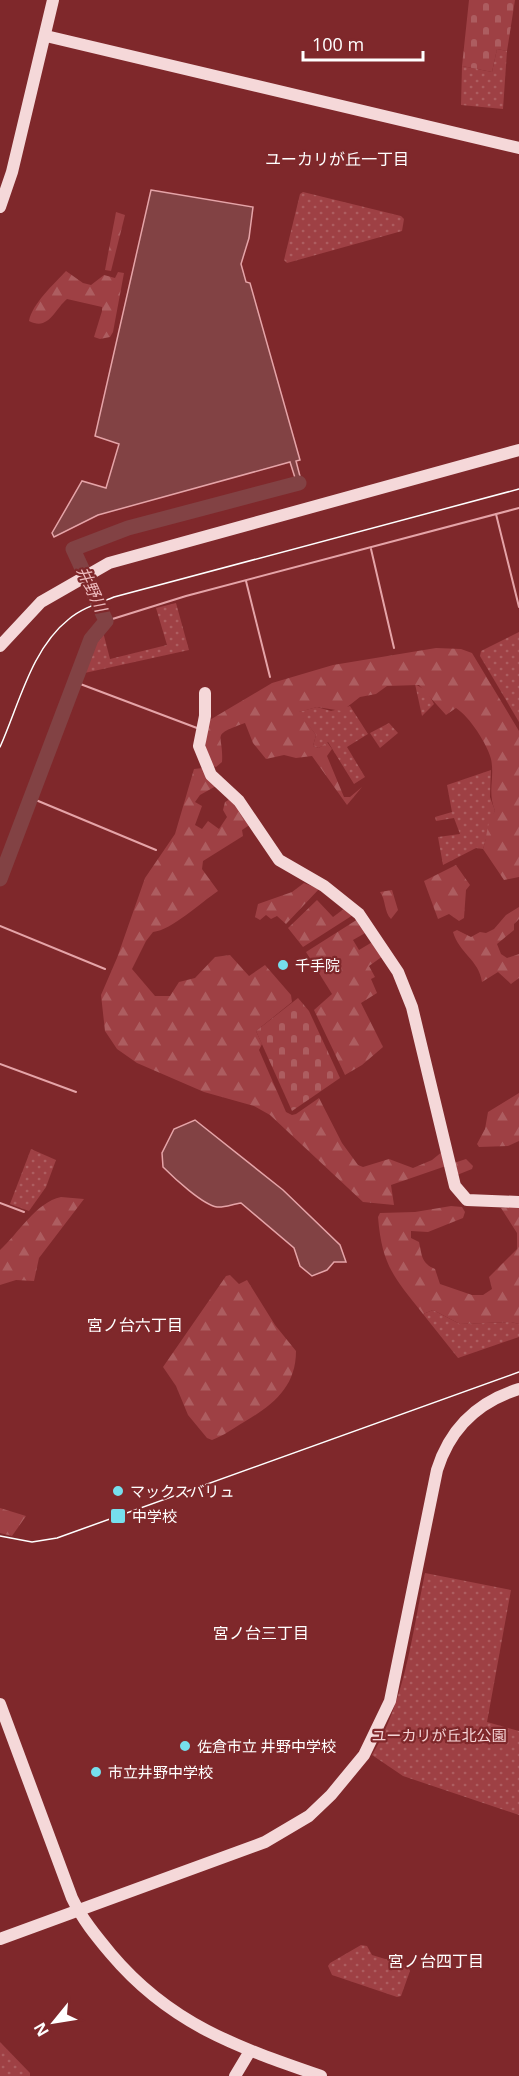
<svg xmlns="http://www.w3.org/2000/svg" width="519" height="2076" font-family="'Open Sans','Noto Sans JP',sans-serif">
<defs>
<pattern id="grass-dots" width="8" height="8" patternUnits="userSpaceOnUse" patternTransform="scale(1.5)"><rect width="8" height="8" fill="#9e4044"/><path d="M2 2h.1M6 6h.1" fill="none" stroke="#ad5d60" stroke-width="1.8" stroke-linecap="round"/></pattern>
<pattern id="forest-firs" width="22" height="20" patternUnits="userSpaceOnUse" patternTransform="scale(1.5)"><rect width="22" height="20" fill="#9e4044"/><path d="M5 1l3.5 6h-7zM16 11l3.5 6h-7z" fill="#ad5d60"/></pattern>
<pattern id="cemetery-stones" width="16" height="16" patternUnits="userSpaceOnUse" patternTransform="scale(1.5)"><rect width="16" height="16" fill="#9e4044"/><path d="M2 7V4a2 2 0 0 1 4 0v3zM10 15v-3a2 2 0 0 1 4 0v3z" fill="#ad5d60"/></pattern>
</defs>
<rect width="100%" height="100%" fill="#7f282b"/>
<g fill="url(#grass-dots)">
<path d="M497,49L507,51L503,109L461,105L462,66L492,72Z"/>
<path d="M303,192L401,216L404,219L402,231L287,263L284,260L300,194Z"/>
<path d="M176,603L189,650L80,674L93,640L102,628L110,659L167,645L156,608Z"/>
<path d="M519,632V722L480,656L481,651Z"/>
<path d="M415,684L427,691L434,704L422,716Z"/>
<path d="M350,706L368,734L347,747L365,777L354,784L328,742L319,748L313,746L316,735L298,712L317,707L331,711Z"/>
<path d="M389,723L398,733L380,748L370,733Z"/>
<path d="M491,770L490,797L495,811C488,824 488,835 483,849L476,848L443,865L438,837L460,834L454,818L436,821L435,817L452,812L447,785Z"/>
<path d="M31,1149L56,1160L46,1187L29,1211L10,1204Z"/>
<path d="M433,1310L460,1324L511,1322L519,1324V1337L458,1358L423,1314Z"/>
<path d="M425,1573L511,1590L487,1722L519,1731V1815L403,1776L372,1755C405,1700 412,1635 425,1573Z"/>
<path d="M361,1945L367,1946L372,1955L408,1966L410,1971L401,1996L397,1997L332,1975L328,1966L330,1963Z"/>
<path d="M0,2042L30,2073V2076H0Z"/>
</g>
<g fill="url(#forest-firs)">
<path d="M116,212L125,215L111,271L105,270Z"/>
<path d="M66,271L83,283L91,285L104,275L115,278L118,272L124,273L113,332L110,337L100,339L94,337L102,311V307L67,299C54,310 49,331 29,321C32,304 54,284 66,271Z"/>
<path d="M436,648L461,649L472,653L519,731V877L504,880L483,849C488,835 486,822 495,811C487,791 495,778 491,759C487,744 470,717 456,708L446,715L419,685L387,686L376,694L360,697L342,711L317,707L299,712L316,735L313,746L319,748L327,742L332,749L327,756L344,797H350L362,787L347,805L312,756L296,758L284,755L266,759L253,743L245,723C209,736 224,733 222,762L216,767L209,765L205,749L208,721L272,683L333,665Z"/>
<path d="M203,768L216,786L200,795L195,802L202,806L195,825L202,829L208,821L219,829L227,817L223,810L225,802L230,799L251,824L242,830L243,836L203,861L202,869L218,891C200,903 172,930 153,932L146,941L132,969L155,996H170L179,982L195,978L215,957L230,955L249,976L265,965L291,995L292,1002L256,1031L262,1044L259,1050L286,1112L292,1115L296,1114L319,1098L342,1143L358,1165L363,1167L389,1159L413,1168L432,1160L443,1151L446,1166L391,1185L394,1205L363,1202L270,1115L254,1106L204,1092L137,1063L117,1049L105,1031L101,995L117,958L145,878L175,834L194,769Z"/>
<path d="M456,865L470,885L466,890L464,918L459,921L449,914L438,919L424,881Z"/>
<path d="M304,883L319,889L286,924L277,916L271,919L266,915L260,920L255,917L258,904L292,892Z"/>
<path d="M392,890L398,910L391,919C384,912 386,900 380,892Z"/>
<path d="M317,900L333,917L345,908L353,915L303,947L288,928Z"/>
<path d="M519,907V919L514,924V930L497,944L501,954L507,958L519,954V978L511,984L498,972L482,982C479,960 459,953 453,932L457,930L471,937L480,932L486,933L494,929L506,915Z"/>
<path d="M358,919L367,932L353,940L359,950L374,941L383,956L369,966L375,977L371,979L377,993L361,1003L383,1047L362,1065L345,1075L314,1010L332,994L306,952Z"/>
<path d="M519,1093V1141L508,1146L479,1147L477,1144L485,1129L488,1112Z"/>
<path d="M466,1159L473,1166L472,1169L457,1175L454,1163Z"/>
<path d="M61,1197L84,1199L39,1258L34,1281L16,1280L0,1285V1250C18,1234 36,1202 61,1197Z"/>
<path d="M451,1206L462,1207L465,1212L463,1218L428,1232L411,1231V1238L419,1242C422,1255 421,1263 435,1269L440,1284L472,1295H483L492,1289L489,1277L517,1249V1233L501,1208L519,1206V1324L511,1322L460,1324L433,1310L423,1314C394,1277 382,1266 378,1217L380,1213L415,1212Z"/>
<path d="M230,1275L239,1284L247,1280L275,1325L296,1351C296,1387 273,1405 244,1422C234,1428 223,1436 212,1440L207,1438L188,1415L176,1386L163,1367L226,1276Z"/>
<path d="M0,1508L26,1516L12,1536L0,1533Z"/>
</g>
<g fill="url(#cemetery-stones)">
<path d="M469,0H515L507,51L497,49L492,72L462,66Z"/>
<path d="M298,998L309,1011L340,1078L292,1111L256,1031Z"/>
</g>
<g fill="#824244" stroke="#e5a4a8" stroke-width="1.5">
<path d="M151,190L253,207L249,238L241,264L246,282L250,283L300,460L296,461L301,480L296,481L290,462L98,515L54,537L52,533L82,481L106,488L119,444L95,436Z"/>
<path d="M195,1120L283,1190L340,1245L346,1262H334L327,1270L312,1276L300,1266L294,1248L241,1203C233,1204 224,1208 217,1207C203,1205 174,1178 163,1167L162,1153L174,1129Z"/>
</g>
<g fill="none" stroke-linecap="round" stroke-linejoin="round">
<g stroke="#e5a4a8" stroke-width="2">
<path d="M496,514L519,607"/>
<path d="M371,549L394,648"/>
<path d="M246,581L270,677"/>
<path d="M106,621L186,596L519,508"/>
<path d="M75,682L197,728"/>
<path d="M31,798L156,850"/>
<path d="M0,926L105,969"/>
<path d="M0,1064L76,1092"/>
<path d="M0,1203L24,1212"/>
</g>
<path stroke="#824244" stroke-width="15" d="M0,879L91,639L106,621L73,549L128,528L299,483"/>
<g stroke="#f5d8d9" stroke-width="12">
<path d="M46,36L519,148"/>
<path d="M0,207L12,172L53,0"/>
<path d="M0,646L41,602L109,563L519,450"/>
<path d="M205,693V716L199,746L211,775L239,801L279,860L324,886L359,914L398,972L412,1007L455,1186L467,1200L519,1202"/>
<path d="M0,1704L72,1898C82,1919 96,1936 111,1954C170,2024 237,2047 321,2076"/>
<path d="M0,1939L265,1842L309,1816L331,1795L364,1755L390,1701L437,1470C450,1428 477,1402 519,1389"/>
<path d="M235,2076L250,2051"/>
</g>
<g stroke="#fff" stroke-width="1.5">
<path d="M0,747C19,705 31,649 69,619C82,608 99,603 114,597L519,489"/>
<path d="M0,1536L32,1542L57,1538L519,1372"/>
</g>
</g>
<g fill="#76dfed" stroke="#7f282b" stroke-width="2">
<circle cx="283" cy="965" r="6"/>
<circle cx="118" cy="1491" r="6"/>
<rect x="110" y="1508" width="16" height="16" rx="3"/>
<circle cx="185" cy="1746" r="6"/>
<circle cx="96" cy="1772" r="6"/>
</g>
<g text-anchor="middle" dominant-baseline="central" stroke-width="4.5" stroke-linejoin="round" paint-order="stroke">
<g font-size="15" fill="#fff" stroke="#7f282b" text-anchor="start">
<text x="295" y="965">千手院</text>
<text x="130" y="1491">マックスバリュ</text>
<text x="132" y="1516">中学校</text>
<text x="197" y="1746">佐倉市立 井野中学校</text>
<text x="108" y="1772">市立井野中学校</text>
</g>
<g font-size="15" fill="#f4d2d4" stroke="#7f282b">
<text x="439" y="1735">ユーカリが丘北公園</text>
</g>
<g font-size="16" fill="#fff" stroke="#7f282b">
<text x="337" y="159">ユーカリが丘一丁目</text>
<text x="135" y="1325">宮ノ台六丁目</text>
<text x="261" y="1633">宮ノ台三丁目</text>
<text x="436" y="1961">宮ノ台四丁目</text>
</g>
<g font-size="16" font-style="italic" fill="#edbabd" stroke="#7f282b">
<text transform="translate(92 589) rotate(65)">井野川</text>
</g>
</g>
<g transform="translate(54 2022) rotate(240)" stroke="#7f282b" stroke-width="4.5" paint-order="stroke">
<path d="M0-4.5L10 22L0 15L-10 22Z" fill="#ffffff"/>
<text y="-9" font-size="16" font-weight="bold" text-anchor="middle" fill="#ffffff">N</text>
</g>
<path d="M303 51v9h120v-9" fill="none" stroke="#ffffff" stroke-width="3"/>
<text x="312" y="51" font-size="18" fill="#ffffff" stroke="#7f282b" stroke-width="4.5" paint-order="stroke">100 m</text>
</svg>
